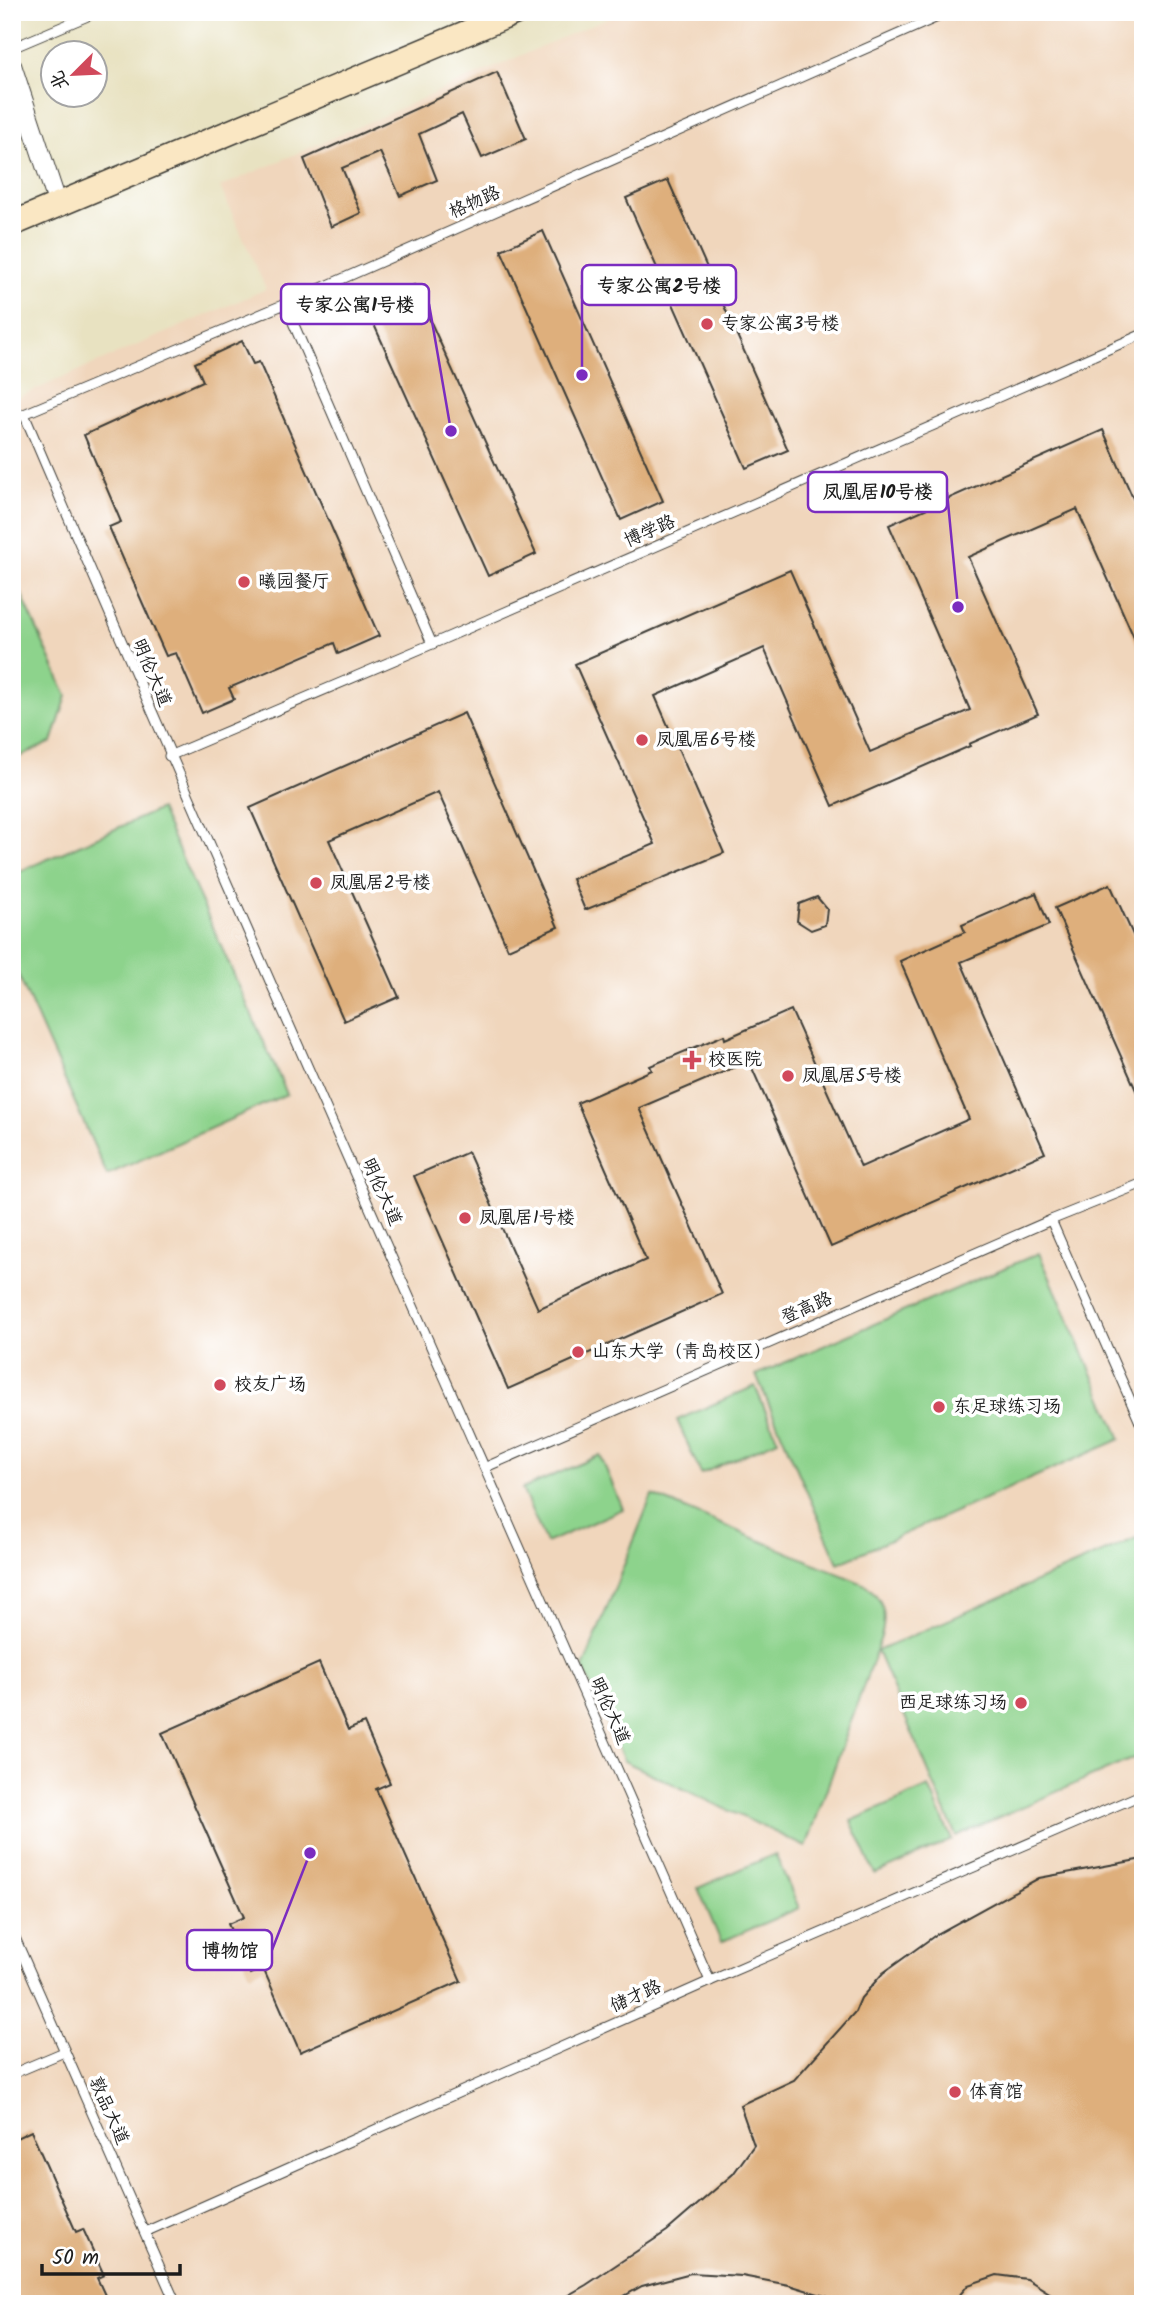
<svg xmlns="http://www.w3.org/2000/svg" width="1155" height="2316" font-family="Kalam,'LXGW WenKai TC',sans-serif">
<rect width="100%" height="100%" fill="#fff"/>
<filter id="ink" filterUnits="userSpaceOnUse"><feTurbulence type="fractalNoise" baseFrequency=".0143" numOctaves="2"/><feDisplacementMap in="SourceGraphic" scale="14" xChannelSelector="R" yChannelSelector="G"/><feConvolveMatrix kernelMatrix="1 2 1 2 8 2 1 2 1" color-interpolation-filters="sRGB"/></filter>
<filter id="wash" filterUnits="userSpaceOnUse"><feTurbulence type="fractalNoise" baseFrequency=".00686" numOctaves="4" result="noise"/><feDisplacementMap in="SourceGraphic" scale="28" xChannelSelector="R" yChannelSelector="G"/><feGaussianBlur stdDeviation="1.57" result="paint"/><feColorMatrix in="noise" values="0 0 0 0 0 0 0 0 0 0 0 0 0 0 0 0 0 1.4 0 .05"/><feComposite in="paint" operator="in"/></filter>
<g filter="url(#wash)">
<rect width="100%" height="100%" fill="#e8e2c1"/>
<path fill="#f0d6bc" d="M621,12H1143V2304H12V400L266,289L220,187Z"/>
<g fill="#8dd38c" stroke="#547854" stroke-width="2">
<path d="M12,573L67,696L52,742L12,760Z"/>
<path d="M160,809L287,1094L107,1175L12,961V875Z"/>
<path d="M1039,1253L1121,1439L838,1563L756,1375Z"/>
<path d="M755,1386L778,1440L701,1474L677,1420Z"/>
<path d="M600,1455L623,1509L546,1543L522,1489Z"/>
<path d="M652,1495L866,1585C884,1600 887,1614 881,1637L806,1847L624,1761L583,1668Z"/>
<path d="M1143,1535V1754L956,1836L877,1651Z"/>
<path d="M929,1787L952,1840L875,1874L851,1821Z"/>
<path d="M775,1854L799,1908L721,1942L698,1888Z"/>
</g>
<g id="blocks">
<g fill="#deaf7c">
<path d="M497,72L526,139L482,158L462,114L419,134L437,180L400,196L380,152L342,168L361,213L331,227L304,159Z"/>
<path d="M668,180L788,450L746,468L626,198Z"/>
<path d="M543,231L663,501L621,520L501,250Z"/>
<path d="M414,285L536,554L488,576L366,307Z"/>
<path d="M242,341L253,364L259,362L379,636L338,654L334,643L229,688L234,699L202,713L176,653L166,656L109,527L121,522L84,435L203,381L195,363Z"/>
<path d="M1103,430L1143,521V658L1077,509L968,557L1038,714L969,744L970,746L833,806L764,648L655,696L724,853L585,910L572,879L655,844L575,664L790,570L870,752L970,710L889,525Z"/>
<path d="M464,713L558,927L508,949L438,792L329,840L399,997L344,1021L250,808Z"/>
<path d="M1110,884L1143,957V1106L1055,908Z"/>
<path d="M1036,893L1049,925L961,962L1045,1153L831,1247L749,1061L639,1108L722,1294L508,1389L414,1176L468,1152L538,1309L646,1260L577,1103L652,1070L650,1066L724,1035L725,1039L791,1010L861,1167L969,1119L900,961L965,932L962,925Z"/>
<path d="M817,897L827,909L825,925L811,930L797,921L799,904Z"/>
<path d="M319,1663L348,1730L364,1723L390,1783L376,1789L461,1981L300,2052L263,1968L250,1974L228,1924L244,1917L162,1733Z"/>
<path d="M1143,1859V2304H1057L1051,2294L1027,2279L997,2275L968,2285L952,2304H851L789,2285L742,2276L691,2273L642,2286L610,2304H553L586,2285L667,2231L733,2174L754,2145L740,2105L794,2080L855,2012L861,1998L883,1973L937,1934L1039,1878Z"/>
<path d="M31,2131L76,2232L83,2229L104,2275L97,2278L109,2304H12V2140Z"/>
</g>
</g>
</g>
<g filter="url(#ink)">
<use href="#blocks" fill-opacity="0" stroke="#3b3a35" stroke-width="2"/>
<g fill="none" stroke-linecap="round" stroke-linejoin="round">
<defs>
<g id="service">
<path d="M12,48L97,12"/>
<path d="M285,304L432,644"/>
<path d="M24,414C248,939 482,1458 710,1981"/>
<path d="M12,419L285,304L949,12"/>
<path d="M169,756L432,644L1143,334"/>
<path d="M1051,1220L1143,1429"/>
<path d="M486,1467L1051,1220L1143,1183"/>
<path d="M12,1931L176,2304"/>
<path d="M12,2074L64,2052"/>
<path d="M145,2232L710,1981L1143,1794"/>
</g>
<path id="minor" d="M12,65L58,205"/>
<path id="secondary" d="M12,224L516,12"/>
</defs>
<use href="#service" stroke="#3b3a35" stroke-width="11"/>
<use href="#minor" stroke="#3b3a35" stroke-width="20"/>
<use href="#secondary" stroke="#3b3a35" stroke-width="27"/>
<use href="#service" stroke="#fff" stroke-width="9"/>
<use href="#minor" stroke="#fff" stroke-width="18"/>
<use href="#secondary" stroke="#fae7c3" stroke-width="24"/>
</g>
</g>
<g fill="#d1495b" stroke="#fff" stroke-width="2.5">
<circle cx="707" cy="324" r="7"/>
<circle cx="244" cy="582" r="7"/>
<circle cx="642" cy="740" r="7"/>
<circle cx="316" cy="883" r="7"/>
<path d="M688.5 1049.5h7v7h7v7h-7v7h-7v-7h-7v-7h7z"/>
<circle cx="788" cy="1076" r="7"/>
<circle cx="465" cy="1218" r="7"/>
<circle cx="578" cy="1352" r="7"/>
<circle cx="220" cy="1385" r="7"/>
<circle cx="939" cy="1407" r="7"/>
<circle cx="1021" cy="1703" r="7"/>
<circle cx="955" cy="2092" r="7"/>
</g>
<g text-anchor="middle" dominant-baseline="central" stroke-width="7" stroke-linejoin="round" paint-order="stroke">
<g font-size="18" fill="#1c1c1c" stroke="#fff">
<text transform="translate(475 203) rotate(-24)">格物路</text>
<text transform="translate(650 532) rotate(-24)">博学路</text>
<text transform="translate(151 673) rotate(67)">明伦大道</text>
<text transform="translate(381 1192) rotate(66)">明伦大道</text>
<text transform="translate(807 1309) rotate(-24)">登高路</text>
<text transform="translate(609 1711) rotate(66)">明伦大道</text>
<text transform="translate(636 1997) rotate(-24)">储才路</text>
<text transform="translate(108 2111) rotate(66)">敦品大道</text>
</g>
<g font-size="18" fill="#1c1c1c" stroke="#fff" text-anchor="start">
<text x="721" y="324">专家公寓3号楼</text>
<text x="258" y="582">曦园餐厅</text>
<text x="656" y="740">凤凰居6号楼</text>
<text x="330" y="883">凤凰居2号楼</text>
<text x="708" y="1060">校医院</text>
<text x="802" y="1076">凤凰居5号楼</text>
<text x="479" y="1218">凤凰居1号楼</text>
<text x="592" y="1352">山东大学（青岛校区）</text>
<text x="234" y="1385">校友广场</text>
<text x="953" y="1407">东足球练习场</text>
<text x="1007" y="1703" text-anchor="end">西足球练习场</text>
<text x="969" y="2092">体育馆</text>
</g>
</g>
<path fill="none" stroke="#7b2cbf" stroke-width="2.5" d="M582 375L582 285M451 431L429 304M958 607L947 492M310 1853L272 1950"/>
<g fill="#7b2cbf" stroke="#fff" stroke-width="2.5">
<circle cx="582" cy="375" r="7"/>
<circle cx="451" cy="431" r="7"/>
<circle cx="958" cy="607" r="7"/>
<circle cx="310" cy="1853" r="7"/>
</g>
<g fill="#fff" stroke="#7b2cbf" stroke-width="2.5">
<rect x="582" y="265" width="154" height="40" rx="7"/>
<rect x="281" y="284" width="148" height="40" rx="7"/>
<rect x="808" y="472" width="139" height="40" rx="7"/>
<rect x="187" y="1930" width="85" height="40" rx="7"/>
</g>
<g font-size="19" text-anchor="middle" font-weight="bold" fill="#1c1c1c">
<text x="659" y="292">专家公寓2号楼</text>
<text x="355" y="311">专家公寓1号楼</text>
<text x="878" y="498">凤凰居10号楼</text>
<text x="230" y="1957">博物馆</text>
</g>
<rect width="1155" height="2316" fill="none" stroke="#fff" stroke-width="42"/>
<g transform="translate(74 74) rotate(246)"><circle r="33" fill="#ffffff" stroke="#a4a4a4" stroke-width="2"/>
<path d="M0-5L12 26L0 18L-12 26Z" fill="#d1495b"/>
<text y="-10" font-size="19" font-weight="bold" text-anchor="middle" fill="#1c1c1c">北</text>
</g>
<path d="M42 2264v10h138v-10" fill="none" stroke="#1c1c1c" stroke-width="3.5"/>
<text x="52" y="2264" font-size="21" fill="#1c1c1c" stroke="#ffffff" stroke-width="5" paint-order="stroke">50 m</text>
</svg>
